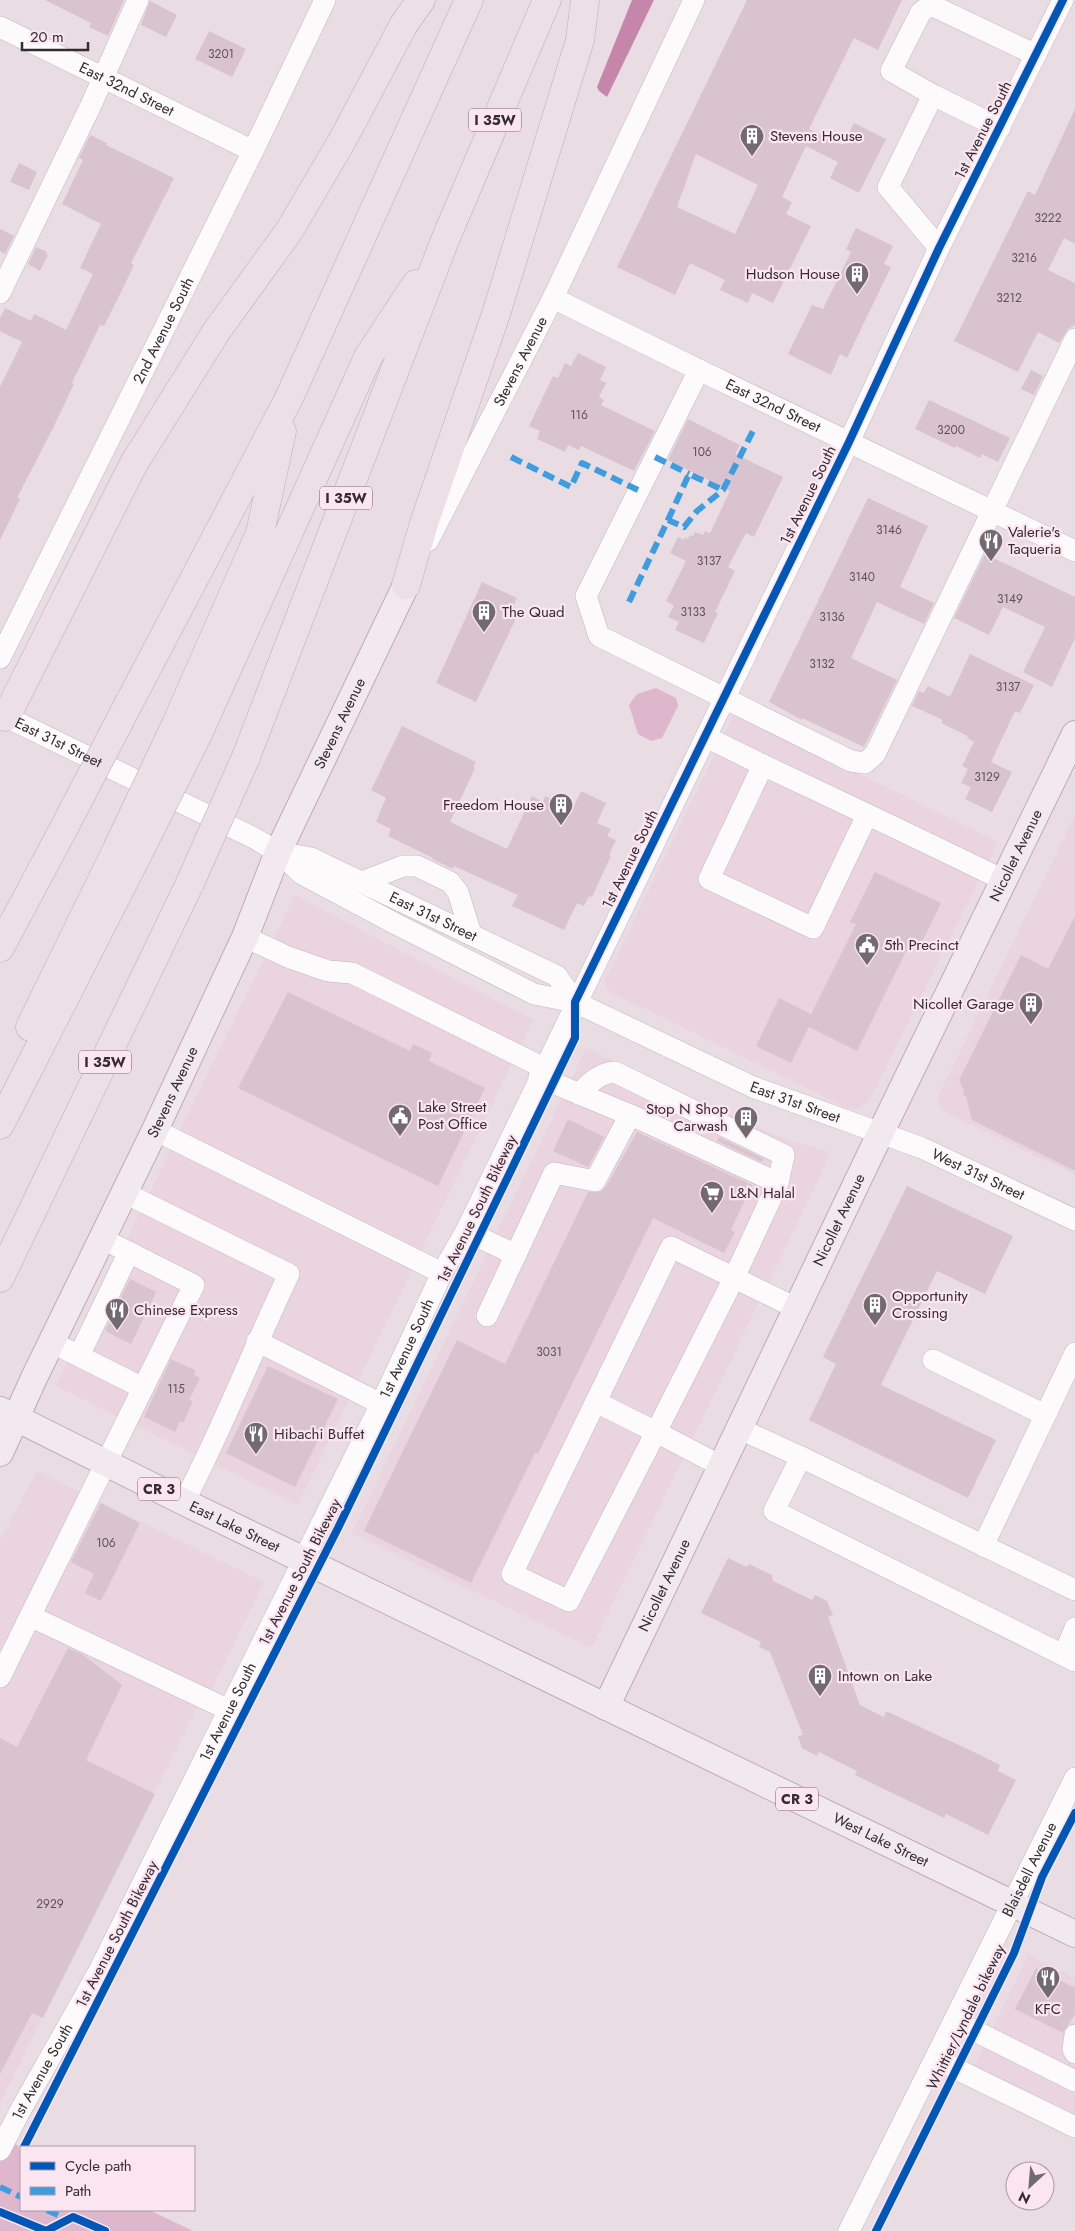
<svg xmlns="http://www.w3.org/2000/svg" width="1075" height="2231" font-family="Jost,sans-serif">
<rect width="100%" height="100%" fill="#e9dde3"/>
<g fill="#ead4e0">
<path d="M735,712L998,842L869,1101L859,1108L849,1109L612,993L606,988L605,980Z"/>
<path d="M1075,815V1175L943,1111L937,1099Z"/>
<path d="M295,895L533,1020L298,1505L55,1386Z"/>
<path d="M586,1048L769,1133L828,1152L827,1162L591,1648L352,1533Z"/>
<path d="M37,1471L264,1582L211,1691L47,1612L40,1627L198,1705L0,2102V1540Z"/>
<path d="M1028,1955L1075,1978V2118L973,2069Z"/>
</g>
<g fill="#deb7cc">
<path d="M656,688L676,698L678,706L662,738L651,741L638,734L629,705L637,694Z"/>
<path d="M0,2137L21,2147V2210H149L193,2231H0Z"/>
</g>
<path fill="#c686ac" d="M632,0H654L607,97L599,91L597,87Z"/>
<g fill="#d9c3cf" fill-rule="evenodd">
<path d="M45,0H124L108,36L89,27L91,23Z"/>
<path d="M747,0H902L878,50L854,38L809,129L843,145L854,123L886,139L859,193L830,178L838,162L806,146L782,197L792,202L786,214L811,226L773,303L752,293L748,303L720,290L725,280L690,263L675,295L617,267ZM696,154L758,185L735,234L677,207Z"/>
<path d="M150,1L177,15L166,37L141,25Z"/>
<path d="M209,31L246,49L232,77L195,59Z"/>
<path d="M1075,109V244L1064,238L1048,270L1075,283V325L1068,329L1059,343L1038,332L1018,372L954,341L1028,191L1035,195Z"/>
<path d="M90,135L107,143L106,145L174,178L131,263L134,265L123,288L104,326L100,325L72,383L74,384L54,426L17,498L20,499L0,540V387L22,342L0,331V318L5,308L31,321L34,314L66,330L93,274L80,268L101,224L62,204L83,160L79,158Z"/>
<path d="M19,163L37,172L29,190L10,182Z"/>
<path d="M856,228L893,246L884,264L891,267L847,358L840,354L831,375L788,354L812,305L823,309L851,252L846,249Z"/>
<path d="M0,229L14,236L5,254L0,251Z"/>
<path d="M36,247L47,252L46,254L48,255L40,271L28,264Z"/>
<path d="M578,353L606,367L600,380L606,383L599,397L604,400L601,405L655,431L634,471L581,446L579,450L568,445L565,452L537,439L540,431L529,426L553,376L558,378L565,363L571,366Z"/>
<path d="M1031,370L1043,376L1034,395L1021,389Z"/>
<path d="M929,400L1010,438L998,462L982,454L980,458L956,446L955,448L915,429Z"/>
<path d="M688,419L740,445L735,454L783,477L754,537L746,533L728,567L735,571L715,612L718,613L704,643L675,630L679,622L668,617L674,606L666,601L686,561L670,553L678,537L684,540L685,537L688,539L690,535L693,536L695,532L703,535L705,531L710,533L730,491L668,460Z"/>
<path d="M868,498L928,526L900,587L934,603L924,624L877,602L851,658L897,680L864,747L802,718V720L769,702Z"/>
<path d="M985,554L1075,597V638L1052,687L1023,672L1045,627L1003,607L989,635L954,618Z"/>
<path d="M482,582L517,598L513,607L520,610L476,702L436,683Z"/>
<path d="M970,654L1034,685L1020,713L1015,711L991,762L1012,772L992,812L965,799L971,787L961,783L968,769L962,766L974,742L967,738L968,736L941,723L943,720L912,706L919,691L924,693L928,686L950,697Z"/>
<path d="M402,726L476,762L473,767L475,768L450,822L507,849L532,796L543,802L545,796L572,810L581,791L606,803L597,823L611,829L607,836L616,840L609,855L611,856L592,897L589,896L584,906L577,903L564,930L512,906L518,895L454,866L453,869L432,859L433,858L388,836L391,829L376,822L386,798L371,790Z"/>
<path d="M875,872L941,903L920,946L911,941L857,1051L809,1027L791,1063L756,1046L779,998L811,1014L856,924L850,922Z"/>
<path d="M1075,916V1171L972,1120L966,1097L963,1094L964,1091L959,1080L1021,955L1048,969Z"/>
<path d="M288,992L410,1051L413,1044L432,1053L429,1061L485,1088L438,1186L238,1088Z"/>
<path d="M568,1119L604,1137L588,1167L553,1151Z"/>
<path d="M637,1132L752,1185L731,1230L735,1232L724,1253L653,1218L538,1454L535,1453L471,1583L364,1531L457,1340L505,1364L588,1192H600L606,1187Z"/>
<path d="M719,1137L764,1159L762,1162L717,1141Z"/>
<path d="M907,1186L1013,1236L985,1294L937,1271L881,1385L996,1440L968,1498L809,1420L836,1364L823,1357Z"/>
<path d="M130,1279L156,1292L131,1344L105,1331Z"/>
<path d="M171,1359L196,1371L194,1375L200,1378L189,1400L193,1401L183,1423L180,1421L175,1432L144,1417Z"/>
<path d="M268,1366L338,1399L295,1487L226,1453Z"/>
<path d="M101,1503L140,1523L101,1601L85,1593L94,1574L71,1562Z"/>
<path d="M728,1558L747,1567L749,1564L772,1575L773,1581L812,1600L815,1595L827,1601L833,1615L828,1617L860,1705L884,1717L886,1711L976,1753L1000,1765L998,1771L1016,1780L988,1835L946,1814L944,1818L855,1775L857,1771L819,1752L817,1756L802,1748L798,1736L803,1735L770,1652L759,1647L761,1642L701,1613Z"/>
<path d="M68,1648L82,1654L122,1685L86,1760L155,1794L43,2018L32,2013L0,2074V1738L17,1747Z"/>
<path d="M1036,1968L1075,1988V2014L1063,2033L1015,2009Z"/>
</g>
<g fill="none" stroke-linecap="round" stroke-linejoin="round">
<defs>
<g id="minor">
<path id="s1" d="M0,27L253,151"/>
<path d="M933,95L888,187L939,248"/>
<path d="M1000,128L933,95L891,71L921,12L931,5L1036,55"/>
<path d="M0,293L91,105L138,0"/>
<path id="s2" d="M553,298L699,370L1075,551"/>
<path d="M699,370L586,596L599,636L851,761L865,763L875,754L1075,339"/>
<path id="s3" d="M428,541L553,298L694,0"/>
<path id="s4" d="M0,658L253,151L325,0"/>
<path id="s5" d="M0,714L254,838L278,852L302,874L392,922L534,994L575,1002L753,1087L922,1148L1075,1220"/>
<path d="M706,737L763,765"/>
<path d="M867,815L813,928L709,879L763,765C843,803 924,841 1003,880"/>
<path id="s6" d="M278,852L311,858L557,976L575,1002"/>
<path d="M362,882L403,866H417L450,882L458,892L471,934"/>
<path d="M245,937L288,957L328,971L352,973L544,1068"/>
<path d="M539,1077L642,1120L778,1183L734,1278L656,1432L721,1466"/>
<path d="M579,1094C590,1083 599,1073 615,1072L784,1155L778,1183"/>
<path d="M155,1130L442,1273"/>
<path d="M123,1192L289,1274C253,1349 223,1428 184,1502"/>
<path d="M466,1231L516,1255"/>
<path d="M487,1316L554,1173L595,1181L630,1115"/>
<path d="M257,1341L381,1404"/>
<path d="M51,1342L143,1388"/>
<path d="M79,1356L129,1252"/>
<path d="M933,1360L1045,1415"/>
<path d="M596,1402L656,1432L569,1601L512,1574L671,1247L796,1308"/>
<path d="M738,1428L801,1457L774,1511L1075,1661"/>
<path d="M801,1457L1075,1590"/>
<path d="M983,1546L1075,1353"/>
<path d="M30,1616L229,1710"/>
<path d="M1064,1655L1075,1628"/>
<path d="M0,1677L194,1285L101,1238"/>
<path d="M955,2021L1075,2081"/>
<path d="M1075,2035L1073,2049L1075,2053"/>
<path d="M936,2059L1075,2127"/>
<path id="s7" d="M0,2150L20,2111L99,1971L381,1404L442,1273L466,1231L849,442L939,248L1063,0"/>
<path id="s8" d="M849,2231L1075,1778"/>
</g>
<g id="major">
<path id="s9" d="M0,1410L184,1502L1075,1934"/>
<path id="s10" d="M0,1453L34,1378L155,1130L245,937L278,852L406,585"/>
<path id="s11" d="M606,1707L881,1132L1075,734"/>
</g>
<g id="highway">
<path d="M406,585L424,523L496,314L580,40L585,0"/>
<path d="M130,701L289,398L469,0"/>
<path d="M6,717L133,465L216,332L289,231L342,141L404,24L421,0"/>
<path d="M176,724L260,533L282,431"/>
<path d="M198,734L368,357L416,284"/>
<path d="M246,757L445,240L547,0"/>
<path d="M0,948L66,824"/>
<path d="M30,1027L117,849"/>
<path d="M0,1125L136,858"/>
<path d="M0,1278L190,883"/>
</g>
</defs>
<use href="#minor" stroke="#c2b9be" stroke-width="22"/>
<use href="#major" stroke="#beaab5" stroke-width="28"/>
<use href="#highway" stroke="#beaab5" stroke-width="29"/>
<use href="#minor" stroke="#fcfafb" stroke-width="21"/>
<use href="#major" stroke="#f2e9ee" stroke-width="26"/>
<use href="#highway" stroke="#ecdfe6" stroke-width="28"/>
<defs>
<g id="highway-bridge">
<path d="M66,824L130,701"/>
<path d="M117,849L176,724"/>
<path d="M136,858L198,734"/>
<path d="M190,883L246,757"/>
</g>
</defs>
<use href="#highway-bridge" stroke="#beaab5" stroke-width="29" stroke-linecap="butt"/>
<use href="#highway-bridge" stroke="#ecdfe6" stroke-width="28"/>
<g stroke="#3e9ce1" stroke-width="6" stroke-dasharray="12 6" stroke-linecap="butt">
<path d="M511,457L571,487L582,463L638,490"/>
<path d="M655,457L689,474"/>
<path d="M668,520L689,474L723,490"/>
<path d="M629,602L668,520L684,527L697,511L723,490L754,429"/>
<path d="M0,2187L21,2197"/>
<path d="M47,2210L69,2220"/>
</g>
<defs>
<g id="cycleway">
<path d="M24,2147L338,1528L575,1038V1002L849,442L939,248L1063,0"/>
<path d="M0,2212L46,2231L73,2217L105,2231"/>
<path d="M876,2231L1014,1953L1042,1877L1075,1813"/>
</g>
</defs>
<use href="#cycleway" stroke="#fbe5f1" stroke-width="11"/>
<use href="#cycleway" stroke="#0057b8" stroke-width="8"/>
</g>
<defs>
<symbol id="building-pin" viewBox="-11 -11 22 30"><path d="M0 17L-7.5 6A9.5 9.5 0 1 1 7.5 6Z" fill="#736a6f" stroke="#fbe5f1"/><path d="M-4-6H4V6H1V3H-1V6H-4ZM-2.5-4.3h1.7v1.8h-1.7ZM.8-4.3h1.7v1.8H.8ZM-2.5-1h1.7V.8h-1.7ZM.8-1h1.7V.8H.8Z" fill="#fff"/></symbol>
<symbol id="restaurant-pin" viewBox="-11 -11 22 30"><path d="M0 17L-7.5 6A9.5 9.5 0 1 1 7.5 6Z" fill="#736a6f" stroke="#fbe5f1"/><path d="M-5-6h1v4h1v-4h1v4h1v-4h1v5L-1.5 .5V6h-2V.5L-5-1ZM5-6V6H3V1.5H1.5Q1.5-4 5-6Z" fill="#fff"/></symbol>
<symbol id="civic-pin" viewBox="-11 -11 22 30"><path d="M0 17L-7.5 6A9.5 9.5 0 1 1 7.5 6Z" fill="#736a6f" stroke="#fbe5f1"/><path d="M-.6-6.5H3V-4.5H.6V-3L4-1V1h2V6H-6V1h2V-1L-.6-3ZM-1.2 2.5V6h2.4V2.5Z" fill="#fff"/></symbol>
<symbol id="supermarket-pin" viewBox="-11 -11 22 30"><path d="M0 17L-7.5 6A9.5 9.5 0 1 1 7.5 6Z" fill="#736a6f" stroke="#fbe5f1"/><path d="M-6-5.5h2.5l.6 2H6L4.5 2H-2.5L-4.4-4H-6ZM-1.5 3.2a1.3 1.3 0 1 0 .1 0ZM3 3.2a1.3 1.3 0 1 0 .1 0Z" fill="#fff"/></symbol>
</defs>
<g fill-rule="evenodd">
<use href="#building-pin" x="738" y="122" width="28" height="38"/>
<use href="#building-pin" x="843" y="260" width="28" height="38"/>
<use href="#restaurant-pin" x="977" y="527" width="28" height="38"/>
<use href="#building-pin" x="470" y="598" width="28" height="38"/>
<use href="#building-pin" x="547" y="791" width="28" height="38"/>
<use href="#civic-pin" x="853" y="931" width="28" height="38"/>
<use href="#building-pin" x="1017" y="990" width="28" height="38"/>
<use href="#civic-pin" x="386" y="1102" width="28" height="38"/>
<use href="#building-pin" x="732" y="1104" width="28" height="38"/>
<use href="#supermarket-pin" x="698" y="1179" width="28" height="38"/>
<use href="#building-pin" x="861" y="1291" width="28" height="38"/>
<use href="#restaurant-pin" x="103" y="1296" width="28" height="38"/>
<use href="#restaurant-pin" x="242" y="1420" width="28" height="38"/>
<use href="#building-pin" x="806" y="1662" width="28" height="38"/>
<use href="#restaurant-pin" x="1034" y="1964" width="28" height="38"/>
</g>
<g text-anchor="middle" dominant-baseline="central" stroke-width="4.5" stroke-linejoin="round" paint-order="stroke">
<g font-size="12" fill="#5d5258">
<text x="221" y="54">3201</text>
<text x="1048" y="218">3222</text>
<text x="1024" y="258">3216</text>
<text x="1009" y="298">3212</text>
<text x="579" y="415">116</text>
<text x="951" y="430">3200</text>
<text x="702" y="452">106</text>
<text x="889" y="530">3146</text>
<text x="709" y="561">3137</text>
<text x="862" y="577">3140</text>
<text x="1010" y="599">3149</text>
<text x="693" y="612">3133</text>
<text x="832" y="617">3136</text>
<text x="822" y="664">3132</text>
<text x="1008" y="687">3137</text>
<text x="987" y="777">3129</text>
<text x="549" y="1352">3031</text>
<text x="176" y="1389">115</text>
<text x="106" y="1543">106</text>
<text x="50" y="1904">2929</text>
</g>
<g fill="#fbe5f1" stroke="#70646a" stroke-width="1">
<rect x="469" y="108.5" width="52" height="23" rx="4"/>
<rect x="320" y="486.5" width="52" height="23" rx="4"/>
<rect x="79" y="1050.5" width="52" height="23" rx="4"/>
<rect x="138" y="1477.5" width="42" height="23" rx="4"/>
<rect x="776" y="1787.5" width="42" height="23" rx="4"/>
</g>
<g font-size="14" font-weight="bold" fill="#342c30">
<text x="495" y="120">I 35W</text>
<text x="346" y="498">I 35W</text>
<text x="105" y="1062">I 35W</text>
<text x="159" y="1489">CR 3</text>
<text x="797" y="1799">CR 3</text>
</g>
<g font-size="15" fill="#342c30" stroke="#fbe5f1">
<text stroke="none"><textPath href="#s1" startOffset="141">East 32nd Street</textPath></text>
<text transform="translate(983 130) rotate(-63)">1st Avenue South</text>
<text stroke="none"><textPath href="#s4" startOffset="366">2nd Avenue South</textPath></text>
<text stroke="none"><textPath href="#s3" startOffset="202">Stevens Avenue</textPath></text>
<text stroke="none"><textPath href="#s2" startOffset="245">East 32nd Street</textPath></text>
<text transform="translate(808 495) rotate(-64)">1st Avenue South</text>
<text stroke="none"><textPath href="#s10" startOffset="805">Stevens Avenue</textPath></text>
<text stroke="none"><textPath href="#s5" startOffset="65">East 31st Street</textPath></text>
<text stroke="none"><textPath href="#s11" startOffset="945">Nicollet Avenue</textPath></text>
<text transform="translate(630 859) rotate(-64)">1st Avenue South</text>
<text stroke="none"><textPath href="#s6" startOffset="169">East 31st Street</textPath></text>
<text stroke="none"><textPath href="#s10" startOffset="400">Stevens Avenue</textPath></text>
<text stroke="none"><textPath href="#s5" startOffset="888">East 31st Street</textPath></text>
<text stroke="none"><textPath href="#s5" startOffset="1085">West 31st Street</textPath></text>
<text transform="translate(477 1209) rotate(-64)">1st Avenue South Bikeway</text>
<text stroke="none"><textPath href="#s11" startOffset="540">Nicollet Avenue</textPath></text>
<text stroke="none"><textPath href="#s7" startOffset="899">1st Avenue South</textPath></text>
<text stroke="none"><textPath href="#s9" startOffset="262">East Lake Street</textPath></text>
<text transform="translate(300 1572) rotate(-63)">1st Avenue South Bikeway</text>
<text stroke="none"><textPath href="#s11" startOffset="135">Nicollet Avenue</textPath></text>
<text stroke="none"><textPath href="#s7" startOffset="494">1st Avenue South</textPath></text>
<text stroke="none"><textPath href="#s9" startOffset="980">West Lake Street</textPath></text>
<text stroke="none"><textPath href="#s8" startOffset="404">Blaisdell Avenue</textPath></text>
<text transform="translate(117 1934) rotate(-63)">1st Avenue South Bikeway</text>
<text transform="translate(966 2017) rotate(-64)">Whittier/Lyndale bikeway</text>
<text stroke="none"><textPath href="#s7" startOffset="89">1st Avenue South</textPath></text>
</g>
<g font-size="15" fill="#342c30" stroke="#fbe5f1" text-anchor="start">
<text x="770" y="136">Stevens House</text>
<text x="840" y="274" text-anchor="end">Hudson House</text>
<text x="1008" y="532">Valerie's<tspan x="1008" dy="17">Taqueria</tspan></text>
<text x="502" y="612">The Quad</text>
<text x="544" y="805" text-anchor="end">Freedom House</text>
<text x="884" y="945">5th Precinct</text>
<text x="1014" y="1004" text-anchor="end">Nicollet Garage</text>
<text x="418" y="1107">Lake Street<tspan x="418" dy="17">Post Office</tspan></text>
<text x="728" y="1109" text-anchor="end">Stop N Shop<tspan x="728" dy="17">Carwash</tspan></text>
<text x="730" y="1193">L&amp;N Halal</text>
<text x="892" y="1296">Opportunity<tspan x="892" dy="17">Crossing</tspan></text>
<text x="134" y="1310">Chinese Express</text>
<text x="274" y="1434">Hibachi Buffet</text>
<text x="838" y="1676">Intown on Lake</text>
<text x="1048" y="2009" text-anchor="middle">KFC</text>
</g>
</g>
<rect x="20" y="2146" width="175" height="65" fill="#fbe5f1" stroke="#ab9ba4"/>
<rect x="30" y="2162" width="25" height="8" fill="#0057b8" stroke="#ab9ba4"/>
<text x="65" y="2171" font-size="15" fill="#342c30">Cycle path</text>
<rect x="30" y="2187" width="25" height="8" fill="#3e9ce1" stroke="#ab9ba4"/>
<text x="65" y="2196" font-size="15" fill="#342c30">Path</text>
<g transform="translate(1030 2186) rotate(206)"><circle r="24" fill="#fbe5f1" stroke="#ab9ba4"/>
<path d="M0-4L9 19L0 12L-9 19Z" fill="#736a6f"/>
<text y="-8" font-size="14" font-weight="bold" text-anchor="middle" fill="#342c30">N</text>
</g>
<path d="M22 42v8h66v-8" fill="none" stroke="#342c30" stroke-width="2.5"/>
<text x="30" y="42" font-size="15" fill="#342c30" stroke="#fbe5f1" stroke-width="4" paint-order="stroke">20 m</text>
</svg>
